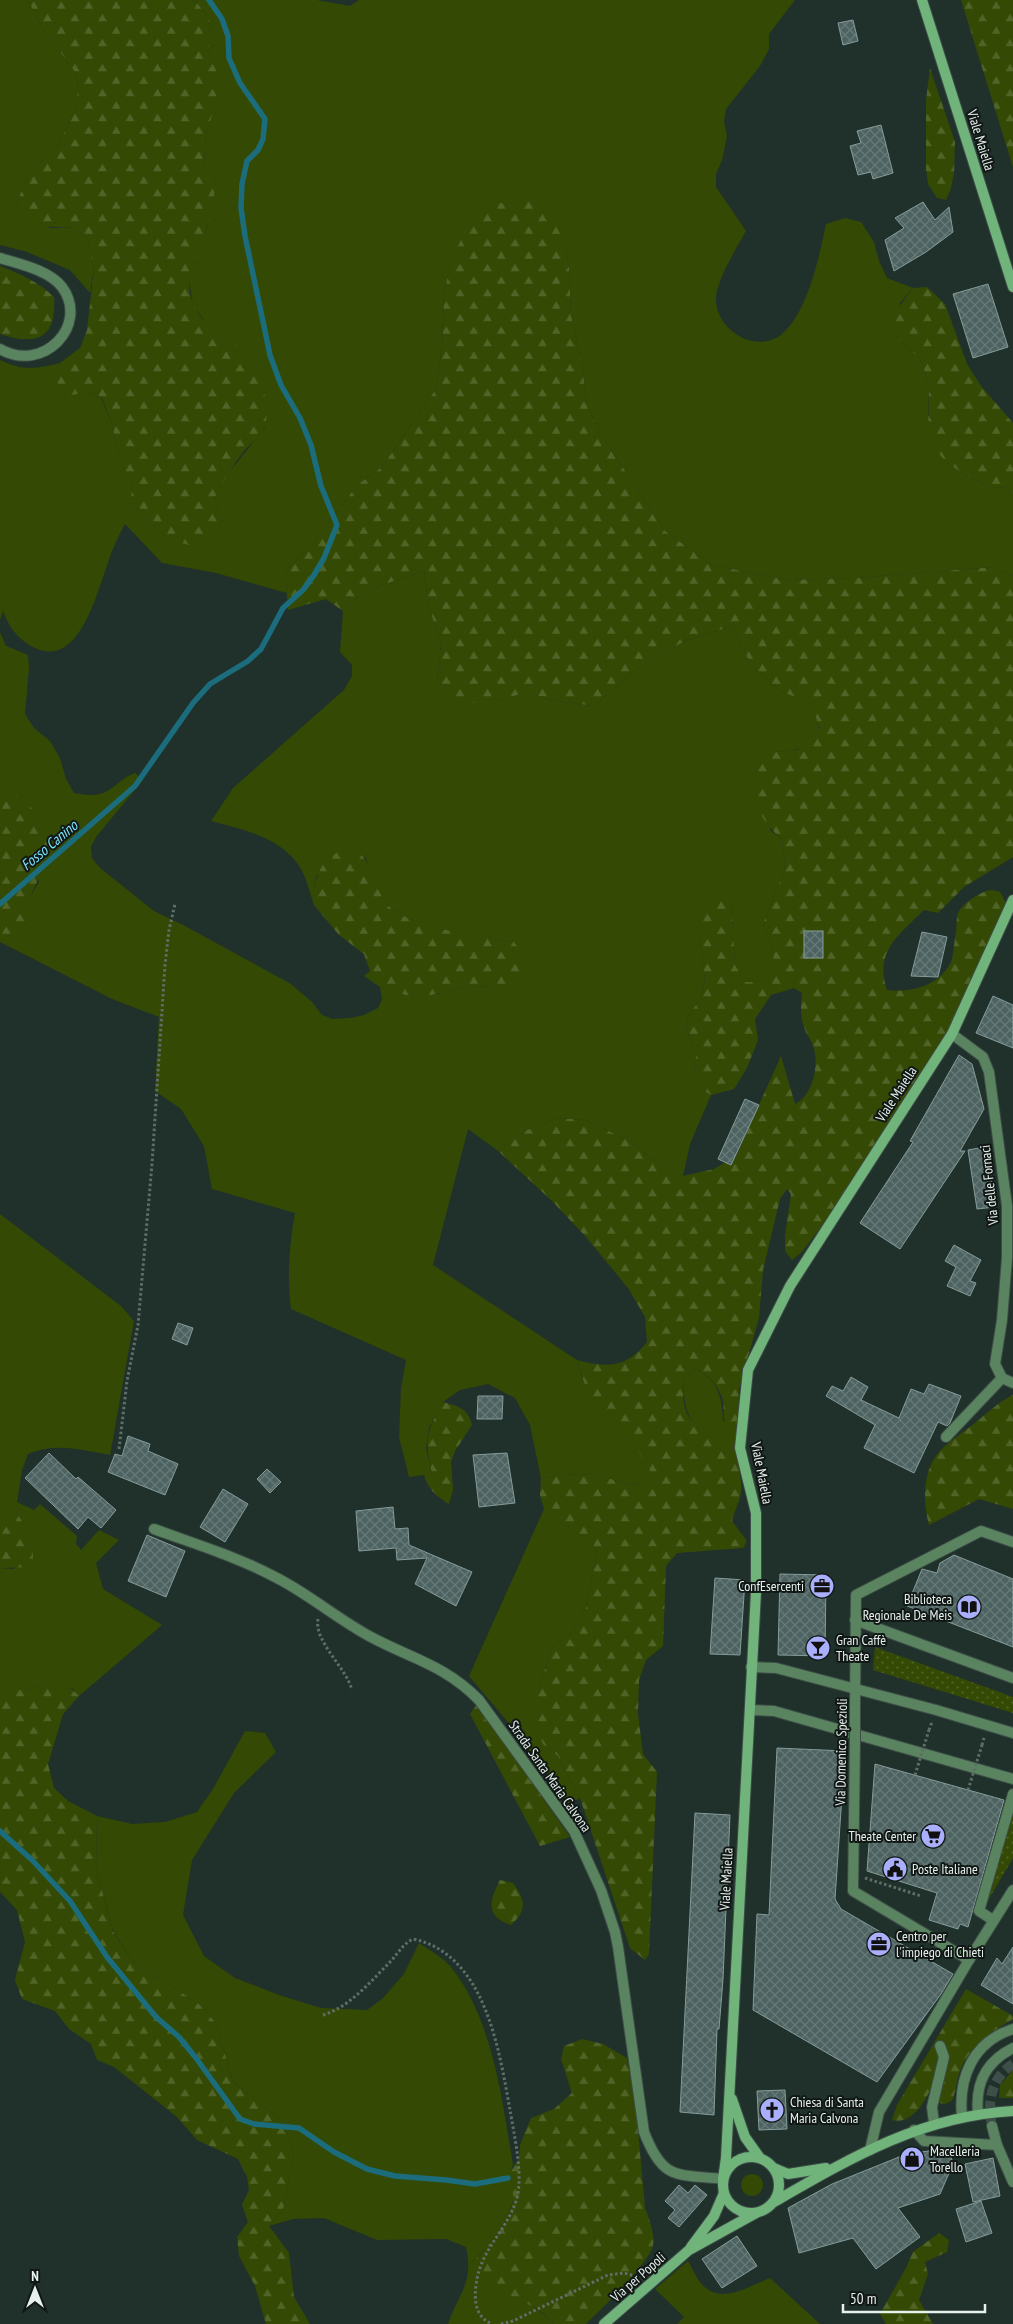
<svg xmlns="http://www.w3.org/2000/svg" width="1013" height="2324" font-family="'PT Sans Narrow',sans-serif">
<defs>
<pattern id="forest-firs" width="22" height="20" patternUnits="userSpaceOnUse" patternTransform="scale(1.25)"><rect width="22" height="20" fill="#344903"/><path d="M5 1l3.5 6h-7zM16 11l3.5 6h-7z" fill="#516428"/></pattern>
<pattern id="garden-dots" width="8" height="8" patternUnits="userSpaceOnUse" patternTransform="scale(1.25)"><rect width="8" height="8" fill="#344903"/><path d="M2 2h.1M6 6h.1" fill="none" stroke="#516428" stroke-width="1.8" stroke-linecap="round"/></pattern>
<pattern id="building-cross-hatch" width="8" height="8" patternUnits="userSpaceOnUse" patternTransform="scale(1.25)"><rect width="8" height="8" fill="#4d6361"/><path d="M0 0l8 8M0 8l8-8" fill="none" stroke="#677a78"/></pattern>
</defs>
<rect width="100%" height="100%" fill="#20312b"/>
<g fill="#344903">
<path d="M0,0H28L41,26L78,76L77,105L57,148L29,172L16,205L50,228H73L87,237L94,268L90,293L70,270L27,252L0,245Z"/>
<path d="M192,0H317L350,6L359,0H795L769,34V49L760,66L726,109L724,121L727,136L722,160L716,174V187L746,231C737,247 717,280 716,297C714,330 758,356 783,333C808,311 819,257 826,224L845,218L861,222L874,242L879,261L887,278L913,288L900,303L895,335L920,359L929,384L928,416L945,461L966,476L991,487L1010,488L1013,494V576L994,567L856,578L787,580L712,565L665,531L600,433L587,405L582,365L571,315L569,269L565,242L451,260L444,295L442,347L436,389L382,467L357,485L310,548L285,571L287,593L216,573L162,563L125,524C118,537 112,549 108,563C97,591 80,669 35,648C18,640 9,627 3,611L0,620V360C23,371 36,369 60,363L55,373L101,398L111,421L122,466L132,483L131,503L166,538L220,515L215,497L225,477L265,428L235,344L211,329L193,306L189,279L195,255L207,227L216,181L204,165L206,134L222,81C207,59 208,46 210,21L198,4Z"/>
<path d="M424,571L428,604L441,644L437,680L497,701L527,692L551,700L594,706L636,669L685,641L732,626L752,667L782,692L812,702C814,710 817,718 818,726C821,748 791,751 776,752L770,830L782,839L785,867L763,924C769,940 785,973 761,981C756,982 750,982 745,983L735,965L731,899L699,934L705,979L700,999L689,1015L686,1028L696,1055L694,1071L701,1088L711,1095L690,1144L683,1176L649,1157L632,1142L585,1120L558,1118L527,1130L498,1151L468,1129L433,1265L577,1360L583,1381L612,1427L635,1446L651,1470L645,1483C629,1489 612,1477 596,1475C577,1473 560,1475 541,1478L530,1425L515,1398L488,1384L460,1390L443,1402L429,1428L426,1448L432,1474L409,1477L399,1437L401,1388L406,1360L291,1309C287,1276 289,1246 295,1213L212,1189L204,1146L181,1109L155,1091L159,1017L112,999L6,945L26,923L27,902L39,882L10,792L0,786V632L6,646L28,655L29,668L25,714L34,728L50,741L60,758L66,779L74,793C85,795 99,797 109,790C120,783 122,778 135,773L143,780L96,837L91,847L92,858L100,868L154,911L185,926L291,984L312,1002L322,1015L332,1019L350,1018L364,1015L378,1008L382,999L380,987L406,995H431L471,986L494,987L514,942C483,938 405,927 386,903C381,897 370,867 365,857L317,875L312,899C308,887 305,873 297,863C277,836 241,829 211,821L233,788L344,690L352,676V665L340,652L343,611C361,586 397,582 424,571Z"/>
<path d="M0,1214L121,1306L134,1321L110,1455C82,1450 56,1442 28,1454L22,1470L17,1502L34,1510L40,1504L77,1536L76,1544L81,1550L99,1530L119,1540L96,1563L103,1589L162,1625L79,1696L73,1689L45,1684L24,1690H0V1568L14,1569L33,1539L15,1510L7,1518H0Z"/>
<path d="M696,1368C718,1381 722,1397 723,1420L738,1428L736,1449L740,1477C735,1464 729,1451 719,1441C715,1436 708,1435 703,1431C685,1419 683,1399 684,1379Z"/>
<path d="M544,1509L556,1520L592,1542L597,1553L587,1606L573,1631L553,1646L538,1689L543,1744L558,1756L580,1798L569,1804L507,1721L469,1676Z"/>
<path d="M245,1731L265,1733L276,1752L234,1793L192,1860L183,1915L204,1956L235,1978L279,1995L321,2008L367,2010L382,1999L404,1974L419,1943C429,1950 442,1957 450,1966C493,2018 502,2100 513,2165C508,2177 515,2187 513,2200C508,2226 487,2246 470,2265L517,2300L529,2303L547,2317L553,2324H448C459,2292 474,2283 466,2247L446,2239L377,2240L324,2218L293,2219L269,2226L283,2210L294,2154L282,2121L233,2082L216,2023L200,2005L172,1986L142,1970L129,1957L113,1930L96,1868L97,1816L132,1824L165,1822L197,1812L213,1789Z"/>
<circle cx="752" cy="2185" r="11"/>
<path d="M688,2261C693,2269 698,2283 706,2288C724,2303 752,2285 770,2278L820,2324H677L684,2317L655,2289Z"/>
</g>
<g fill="url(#forest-firs)">
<path d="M28,0H192L198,4L210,21C208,46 207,59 223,81L206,134L204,165L216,181C214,197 212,212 207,226C199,252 181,278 194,306C203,326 220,331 235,344C256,364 272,397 265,426C263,435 249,445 243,452C232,467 223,481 215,497L220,515L213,539L195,547L166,538L131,503L132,483L122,466L111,421L102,398L90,392L65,396L55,379V373L60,363L80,348L87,330L94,268L87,237L73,228L37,226L21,214L16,205L29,172L57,148L77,105L78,76L41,26Z"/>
<path d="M961,0H1013V167L962,3Z"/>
<path d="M930,68L955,142L954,173L951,188L946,200L937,198L928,184L926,169V100Z"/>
<path d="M524,199L546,209L565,242L569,269L571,315L582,365L587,405L600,433L665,531L712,565L787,580L856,578L994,567L1013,576V857L964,887L938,913L924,910C899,935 874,951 887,990C911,993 939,986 951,962C954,954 954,941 956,932C957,926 956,918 958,913C962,905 971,899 978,895C986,890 992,889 1000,892L1006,903L945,1040L831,1214L802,1252L792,1260L785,1251V1235L791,1194L787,1189L780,1199L763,1270L759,1318L739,1388L738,1428H729C720,1416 726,1411 722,1398C718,1385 707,1374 696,1368L684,1379C683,1392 682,1405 689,1417C697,1429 709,1432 720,1440C733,1450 743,1475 741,1492C740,1501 734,1512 732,1521L747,1541L743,1548L677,1553L666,1566L663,1646L646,1660L639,1680L638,1714L643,1754L657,1772L649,1954L645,1960L630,1948L580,1798L558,1756L543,1744L535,1727L538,1689L553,1646L573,1631L587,1606L597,1553L592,1542L556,1520L544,1509L540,1495L541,1478C560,1475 577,1473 596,1475C612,1477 629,1489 645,1483L650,1470L635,1446L612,1427L590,1402L577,1360C607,1368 627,1368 647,1342L645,1317L628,1288L586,1237L552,1201L498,1151L527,1130L558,1118L585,1120L632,1142L649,1157L683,1176L714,1169L736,1156L781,1056L795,1104C812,1096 819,1067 814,1049C812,1040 805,1033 803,1024C800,1014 801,1004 802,993L794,988L771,995L755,1019L758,1040L747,1068L734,1089L711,1095L701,1089L694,1071L696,1055L686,1028L689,1015L700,999L705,980L699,934L701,919L711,904L731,899L735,965L745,982C749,982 756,982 760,981C785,973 769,940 763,924L785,867L782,839C755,817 752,795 758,762L776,752L797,750L813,741L819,728L812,703L782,692L752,667L732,626L685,641L636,669L594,706L551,700L527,692L497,701L457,704L437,680L441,644L428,604L424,571C397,582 361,586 343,611L326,599L288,610L285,571L310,548L357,485L382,467L436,389L442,347L444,295L451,260L465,232L490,205Z"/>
<path d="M0,266C20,274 39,282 54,297C57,339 36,346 0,334Z"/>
<path d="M927,287L945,304L967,364L981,386L1013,423V494L1010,488L991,487L966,476L945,461L928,440L929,384L920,359L895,335L889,320L913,288Z"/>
<path d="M0,786C58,816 56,847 29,899C25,906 29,915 26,922C23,930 11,939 6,945L0,942Z"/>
<path d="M352,847C375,864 372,878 385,901C398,926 486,938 514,942C526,958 526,966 516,983L494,987L471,986L431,995H406L380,987L364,976L370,971L364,954L339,935L314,905L312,899C319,869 320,856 352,847Z"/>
<path d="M1013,1395V1509L979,1499L929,1525C923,1502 922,1470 940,1451C950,1440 964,1432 976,1422C989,1412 998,1402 1013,1395Z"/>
<path d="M443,1402C458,1406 468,1408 472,1425L455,1451L451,1462L453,1490L449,1504C436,1496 428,1489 424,1475L432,1473C424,1439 426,1433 443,1402Z"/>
<path d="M15,1510L33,1539V1567L0,1568V1518H7Z"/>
<path d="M45,1684C59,1684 70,1685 79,1696L63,1714L48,1764L54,1788L68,1801L97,1816L96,1868L113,1931L129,1957L142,1970L172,1986L200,2005L216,2023L233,2082L282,2121L294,2154L283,2210L269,2226L289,2253L294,2297L310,2324H266L255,2286L239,2256L237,2237L248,2222L242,2205L249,2190L247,2177L238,2159L197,2140L177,2117L114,2067L97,2060L91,2044L69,2029L55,2011L22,1999L15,1980L25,1942L17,1910L0,1892V1690H24Z"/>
<path d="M477,1704L570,1837L540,1846L470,1714Z"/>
<path d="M500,1880L513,1883C526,1901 527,1910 511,1925C485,1917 489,1901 500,1880Z"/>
<path d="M966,1989L1013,2016V2019C991,2032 966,2049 959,2074C956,2083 956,2091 952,2101L945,2104L939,2103V2091L949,2059L946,2054L940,2055C935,2061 938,2066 936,2073C931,2093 915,2126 892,2120L897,2105Z"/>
<path d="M582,2039L603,2044L627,2058L636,2108L645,2208C649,2218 655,2234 653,2245C650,2263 601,2309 586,2324H553C535,2300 521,2305 498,2293C487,2287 479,2275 470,2265C485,2249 514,2220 513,2196C513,2189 511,2180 510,2173L519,2159L520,2145L531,2118L554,2109L572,2093L561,2059L564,2046Z"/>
<path d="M1013,2070V2098H999L1000,2085Z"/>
<path d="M939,2233L949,2240L947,2252L925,2262L928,2274L919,2300L933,2324H886L880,2314L906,2268L913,2252Z"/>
</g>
<g fill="url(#garden-dots)">
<path d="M875,1647L1013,1697V1713L873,1670Z"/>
<path d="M1013,1805V1858L986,1904Z"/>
</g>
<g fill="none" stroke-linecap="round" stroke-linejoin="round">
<g stroke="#1b6d7d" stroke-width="5.5">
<path d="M0,904L135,786L193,703L210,684L248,661L261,649L283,608L303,590L314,575L324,558L337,525L321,486L311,445L300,418L281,385L270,355L245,236L241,208L242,184L247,161L258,150L263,139L265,119L240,83L229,58L228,36L222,19L209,0"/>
<path d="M0,1831L32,1860L70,1901L107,1957L156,2017L179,2037L196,2058L240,2119L254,2124L299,2128L334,2152L367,2169L395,2176L446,2180L475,2184L508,2178"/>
</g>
</g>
<g fill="url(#building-cross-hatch)" stroke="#859c9a">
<path d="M853,20L858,41L843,45L838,23Z"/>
<path d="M881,125L893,173L873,179L871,172L858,175L850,146L861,143L857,131Z"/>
<path d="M923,202L935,220L949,207L953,232L926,252L894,271L885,240L904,228L895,218Z"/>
<path d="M988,284L1008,347L973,358L953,294Z"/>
<rect x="804" y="931" width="19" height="27"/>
<path d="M922,932L947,937L938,977L911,976Z"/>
<path d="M993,996L1013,1005V1048L976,1033Z"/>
<path d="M959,1055L972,1064L984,1109L960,1151H965L900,1249L860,1223L913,1142L910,1141Z"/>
<path d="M745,1099L759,1105L731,1165L718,1159Z"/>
<path d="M990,1146L993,1167L990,1168L995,1207L977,1209L968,1150Z"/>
<path d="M954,1245L981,1260L970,1281L976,1283L970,1296L947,1286L956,1267L945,1261Z"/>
<path d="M178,1323L193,1328L187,1345L172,1339Z"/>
<path d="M851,1377L868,1387L861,1400L899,1418L911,1389L924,1394L929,1384L961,1396L950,1423L947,1426L938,1422L914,1473L864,1448L875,1425L826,1396L832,1386L843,1391Z"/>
<path d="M478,1396H503L502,1419H477Z"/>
<path d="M128,1436L150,1444L148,1451L178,1464L165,1495L108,1472L115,1454L122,1456Z"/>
<path d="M49,1453L76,1479L78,1477L116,1510L101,1528L88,1517L78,1529L25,1478Z"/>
<path d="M507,1453L515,1503L479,1507L473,1455Z"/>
<path d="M267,1469L281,1482L270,1493L257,1479Z"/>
<path d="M223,1489L248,1504L225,1542L200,1527Z"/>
<path d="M393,1507L395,1529L408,1528L409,1545L472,1572L456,1606L415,1584L427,1558L397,1560L396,1548L359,1551L356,1511Z"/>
<path d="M147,1535L185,1551L166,1597L128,1581Z"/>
<path d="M954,1555L1013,1579V1647L907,1606L922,1569L937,1573L940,1563Z"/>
<path d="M780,1574L826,1575L825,1656L778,1655Z"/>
<path d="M715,1578L745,1580L740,1655L710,1654Z"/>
<path d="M777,1748L845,1751L835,1899L841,1909L953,1974L941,1994L877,2082L753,2010L757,1914L769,1915Z"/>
<path d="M875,1764L1004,1800L968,1927L960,1924L958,1929L929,1920L937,1893L867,1871Z"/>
<path d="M695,1813L730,1815L723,1979L719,2029H717L714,2115L680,2112Z"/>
<path d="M1013,1947V2004L981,1985L997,1958L1002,1964Z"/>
<path d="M785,2090L787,2129L759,2130L757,2091Z"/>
<path d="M940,2149H949L953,2164L940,2194L898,2208L920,2237L876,2269L853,2238L799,2253L788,2208L832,2184L904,2155Z"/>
<path d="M993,2158L1000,2196L973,2202L965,2164Z"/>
<path d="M679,2185L688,2193L695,2185L707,2195L679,2227L668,2218L675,2210L665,2201Z"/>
<path d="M981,2201L992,2233L966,2242L956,2209Z"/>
<path d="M737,2236L757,2266L722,2288L702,2259Z"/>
</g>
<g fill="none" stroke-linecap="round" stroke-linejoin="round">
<path stroke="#3e4e48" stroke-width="10" stroke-dasharray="10 5" stroke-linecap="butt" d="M992,2126C987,2102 991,2078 1013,2064"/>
<defs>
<g id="service">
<path d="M154,1529C195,1544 238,1557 277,1578C310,1595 339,1620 371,1637C412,1659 445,1665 479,1700L574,1831L601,1890L615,1932L618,1947L644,2132C663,2181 676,2174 723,2179"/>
<path d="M855,1620L1013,1678"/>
<path d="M751,1667L776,1668L936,1710L1013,1733"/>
<path d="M855,1706L856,1595L981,1531L1013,1542"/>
<path d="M750,1710L774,1711L1013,1779"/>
<path d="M855,1743L853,1891L969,1960"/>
<path d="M993,1920L979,1911L1013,1794"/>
<path d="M978,2114C975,2084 985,2062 1013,2048"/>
<path d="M962,2117C958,2077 973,2042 1013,2029"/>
<path d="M934,2123L932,2107L944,2057L940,2046"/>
<path d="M870,2150L879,2112L969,1960L1013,1890"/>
</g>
<g id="minor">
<path d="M952,1034L983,1057L989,1072L1007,1206V1258L1002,1320L995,1364L1002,1378L1013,1383"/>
<path d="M946,1437L1002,1378"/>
<path d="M992,2126L997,2145L1013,2182"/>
<path d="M914,2130L924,2141L997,2145"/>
</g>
<path id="tertiary" d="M0,258C19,264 49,270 62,287C90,325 43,374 0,349"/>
<g id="secondary">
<path d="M922,0L1013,287"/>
<path d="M732,2099L745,2137L760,2158"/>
<circle cx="751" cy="2185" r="28"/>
<path d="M774,2168L788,2174L826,2168"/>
<path d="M723,2179L726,2158L756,1592V1513L740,1448L748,1370L790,1286L952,1034L1013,900"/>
<path d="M774,2202C852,2157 922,2116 1013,2111"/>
<path d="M691,2247L714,2216L724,2193"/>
<path d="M604,2324L689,2250L756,2213"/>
</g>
</defs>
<use href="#service" stroke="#3c4c46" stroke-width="12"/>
<use href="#minor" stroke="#3c4c46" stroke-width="12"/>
<use href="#tertiary" stroke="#3c4c46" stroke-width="12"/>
<use href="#secondary" stroke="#3c4c46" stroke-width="12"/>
<g stroke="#606e69" stroke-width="3" stroke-dasharray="2.5 2.5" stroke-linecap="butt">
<path d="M119,1449L127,1381L138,1325L152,1164L165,965L169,930L175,904"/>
<path d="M318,1619C314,1642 346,1667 352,1690"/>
<path d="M929,1730L932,1722"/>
<path d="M982,1745L984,1738"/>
<path d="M865,1878L921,1896"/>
<path d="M323,2015C350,2007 372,1980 391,1961C399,1952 403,1944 413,1939C485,1954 499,2049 510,2110C514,2134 522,2169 518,2193C512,2225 483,2246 477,2279C474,2296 473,2316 492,2324"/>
<path d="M501,2324L513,2321L608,2275L624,2273L639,2277"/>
</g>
<use href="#service" stroke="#5a835f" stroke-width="10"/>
<use href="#minor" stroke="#5a835f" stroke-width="10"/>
<use href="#tertiary" stroke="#5a835f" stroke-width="10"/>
<use href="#secondary" stroke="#70b37b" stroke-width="10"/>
<defs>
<path id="service-bridge" d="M855,1743V1706"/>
</defs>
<use href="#service-bridge" stroke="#3c4c46" stroke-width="12" stroke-linecap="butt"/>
<g stroke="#606e69" stroke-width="3" stroke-dasharray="2.5 2.5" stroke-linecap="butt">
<path d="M915,1775L929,1730"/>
<path d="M968,1790L982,1745"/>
</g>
<use href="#service-bridge" stroke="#5a835f" stroke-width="10"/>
</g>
<defs>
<symbol id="office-disc" viewBox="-11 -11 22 22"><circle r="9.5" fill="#aaaffb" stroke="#101715"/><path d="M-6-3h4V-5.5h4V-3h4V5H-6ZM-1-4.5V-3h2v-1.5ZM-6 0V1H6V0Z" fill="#111"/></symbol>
<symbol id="library-disc" viewBox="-11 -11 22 22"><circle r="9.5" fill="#aaaffb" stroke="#101715"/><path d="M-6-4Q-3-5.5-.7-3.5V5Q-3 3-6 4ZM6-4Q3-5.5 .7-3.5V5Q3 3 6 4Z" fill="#111"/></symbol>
<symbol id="bar-disc" viewBox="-11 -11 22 22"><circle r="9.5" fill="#aaaffb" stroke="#101715"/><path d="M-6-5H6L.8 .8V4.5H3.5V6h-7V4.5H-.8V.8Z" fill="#111"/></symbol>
<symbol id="supermarket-disc" viewBox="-11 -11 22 22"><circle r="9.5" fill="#aaaffb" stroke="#101715"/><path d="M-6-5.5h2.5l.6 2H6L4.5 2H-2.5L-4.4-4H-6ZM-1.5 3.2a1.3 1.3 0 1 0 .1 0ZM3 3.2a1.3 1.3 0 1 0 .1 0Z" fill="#111"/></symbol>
<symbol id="civic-disc" viewBox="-11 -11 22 22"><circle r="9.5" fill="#aaaffb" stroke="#101715"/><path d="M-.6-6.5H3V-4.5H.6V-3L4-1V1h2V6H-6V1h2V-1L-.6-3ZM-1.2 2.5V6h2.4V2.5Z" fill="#111"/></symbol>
<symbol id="church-disc" viewBox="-11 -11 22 22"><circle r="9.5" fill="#aaaffb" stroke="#101715"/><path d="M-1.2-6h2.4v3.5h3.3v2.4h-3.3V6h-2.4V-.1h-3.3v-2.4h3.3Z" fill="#111"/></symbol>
<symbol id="shop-disc" viewBox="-11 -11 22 22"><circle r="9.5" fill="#aaaffb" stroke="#101715"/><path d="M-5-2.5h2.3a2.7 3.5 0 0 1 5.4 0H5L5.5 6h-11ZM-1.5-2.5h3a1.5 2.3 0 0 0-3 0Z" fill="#111"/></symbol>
</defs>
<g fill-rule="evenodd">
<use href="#office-disc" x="808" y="1572" width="28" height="28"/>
<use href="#library-disc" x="955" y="1593" width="28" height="28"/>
<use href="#bar-disc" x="804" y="1634" width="28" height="28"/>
<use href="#supermarket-disc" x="919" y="1822" width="28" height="28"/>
<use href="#civic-disc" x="881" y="1855" width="28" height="28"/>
<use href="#office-disc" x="865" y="1930" width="28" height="28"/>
<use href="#church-disc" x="758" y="2096" width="28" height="28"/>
<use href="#shop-disc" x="898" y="2145" width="28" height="28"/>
</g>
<g text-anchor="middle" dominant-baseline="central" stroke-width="4" stroke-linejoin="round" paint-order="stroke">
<g font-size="14" fill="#e6f0ec" stroke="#101715">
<text transform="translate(981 140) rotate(73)">Viale Maiella</text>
<text transform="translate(896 1094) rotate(-57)">Viale Maiella</text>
<text transform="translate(989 1185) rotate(-96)">Via delle Fornaci</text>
<text transform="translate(762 1473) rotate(79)">Viale Maiella</text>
<text transform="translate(841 1752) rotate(-89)">Via Domenico Spezioli</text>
<text transform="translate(550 1776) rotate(55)">Strada Santa Maria Calvona</text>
<text transform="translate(726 1879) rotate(-87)">Viale Maiella</text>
<text transform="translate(638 2277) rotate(-41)">Via per Popoli</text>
</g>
<g font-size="14" fill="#e6f0ec" stroke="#101715" text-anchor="start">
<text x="804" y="1586" text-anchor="end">ConfEsercenti</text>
<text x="952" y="1599" text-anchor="end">Biblioteca<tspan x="952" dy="16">Regionale De Meis</tspan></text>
<text x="836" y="1640">Gran Caffè<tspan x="836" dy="16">Theate</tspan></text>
<text x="916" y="1836" text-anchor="end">Theate Center</text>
<text x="912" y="1869">Poste Italiane</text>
<text x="896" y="1936">Centro per<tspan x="896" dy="16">l'impiego di Chieti</tspan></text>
<text x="790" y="2102">Chiesa di Santa<tspan x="790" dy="16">Maria Calvona</tspan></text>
<text x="930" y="2151">Macelleria<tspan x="930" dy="16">Torello</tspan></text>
</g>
<g font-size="15" font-style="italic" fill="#7ae2fa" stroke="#101715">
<text transform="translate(49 845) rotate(-40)">Fosso Canino</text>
</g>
</g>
<g transform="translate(35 2289)" stroke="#101715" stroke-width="4" paint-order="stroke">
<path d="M0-4L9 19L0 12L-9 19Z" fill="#e6f0ec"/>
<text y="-8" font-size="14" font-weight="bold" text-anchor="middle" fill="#e6f0ec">N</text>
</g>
<path d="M843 2304v8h142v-8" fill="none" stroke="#e6f0ec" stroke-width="2.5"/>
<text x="850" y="2304" font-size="15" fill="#e6f0ec" stroke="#101715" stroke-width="4" paint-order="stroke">50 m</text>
</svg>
